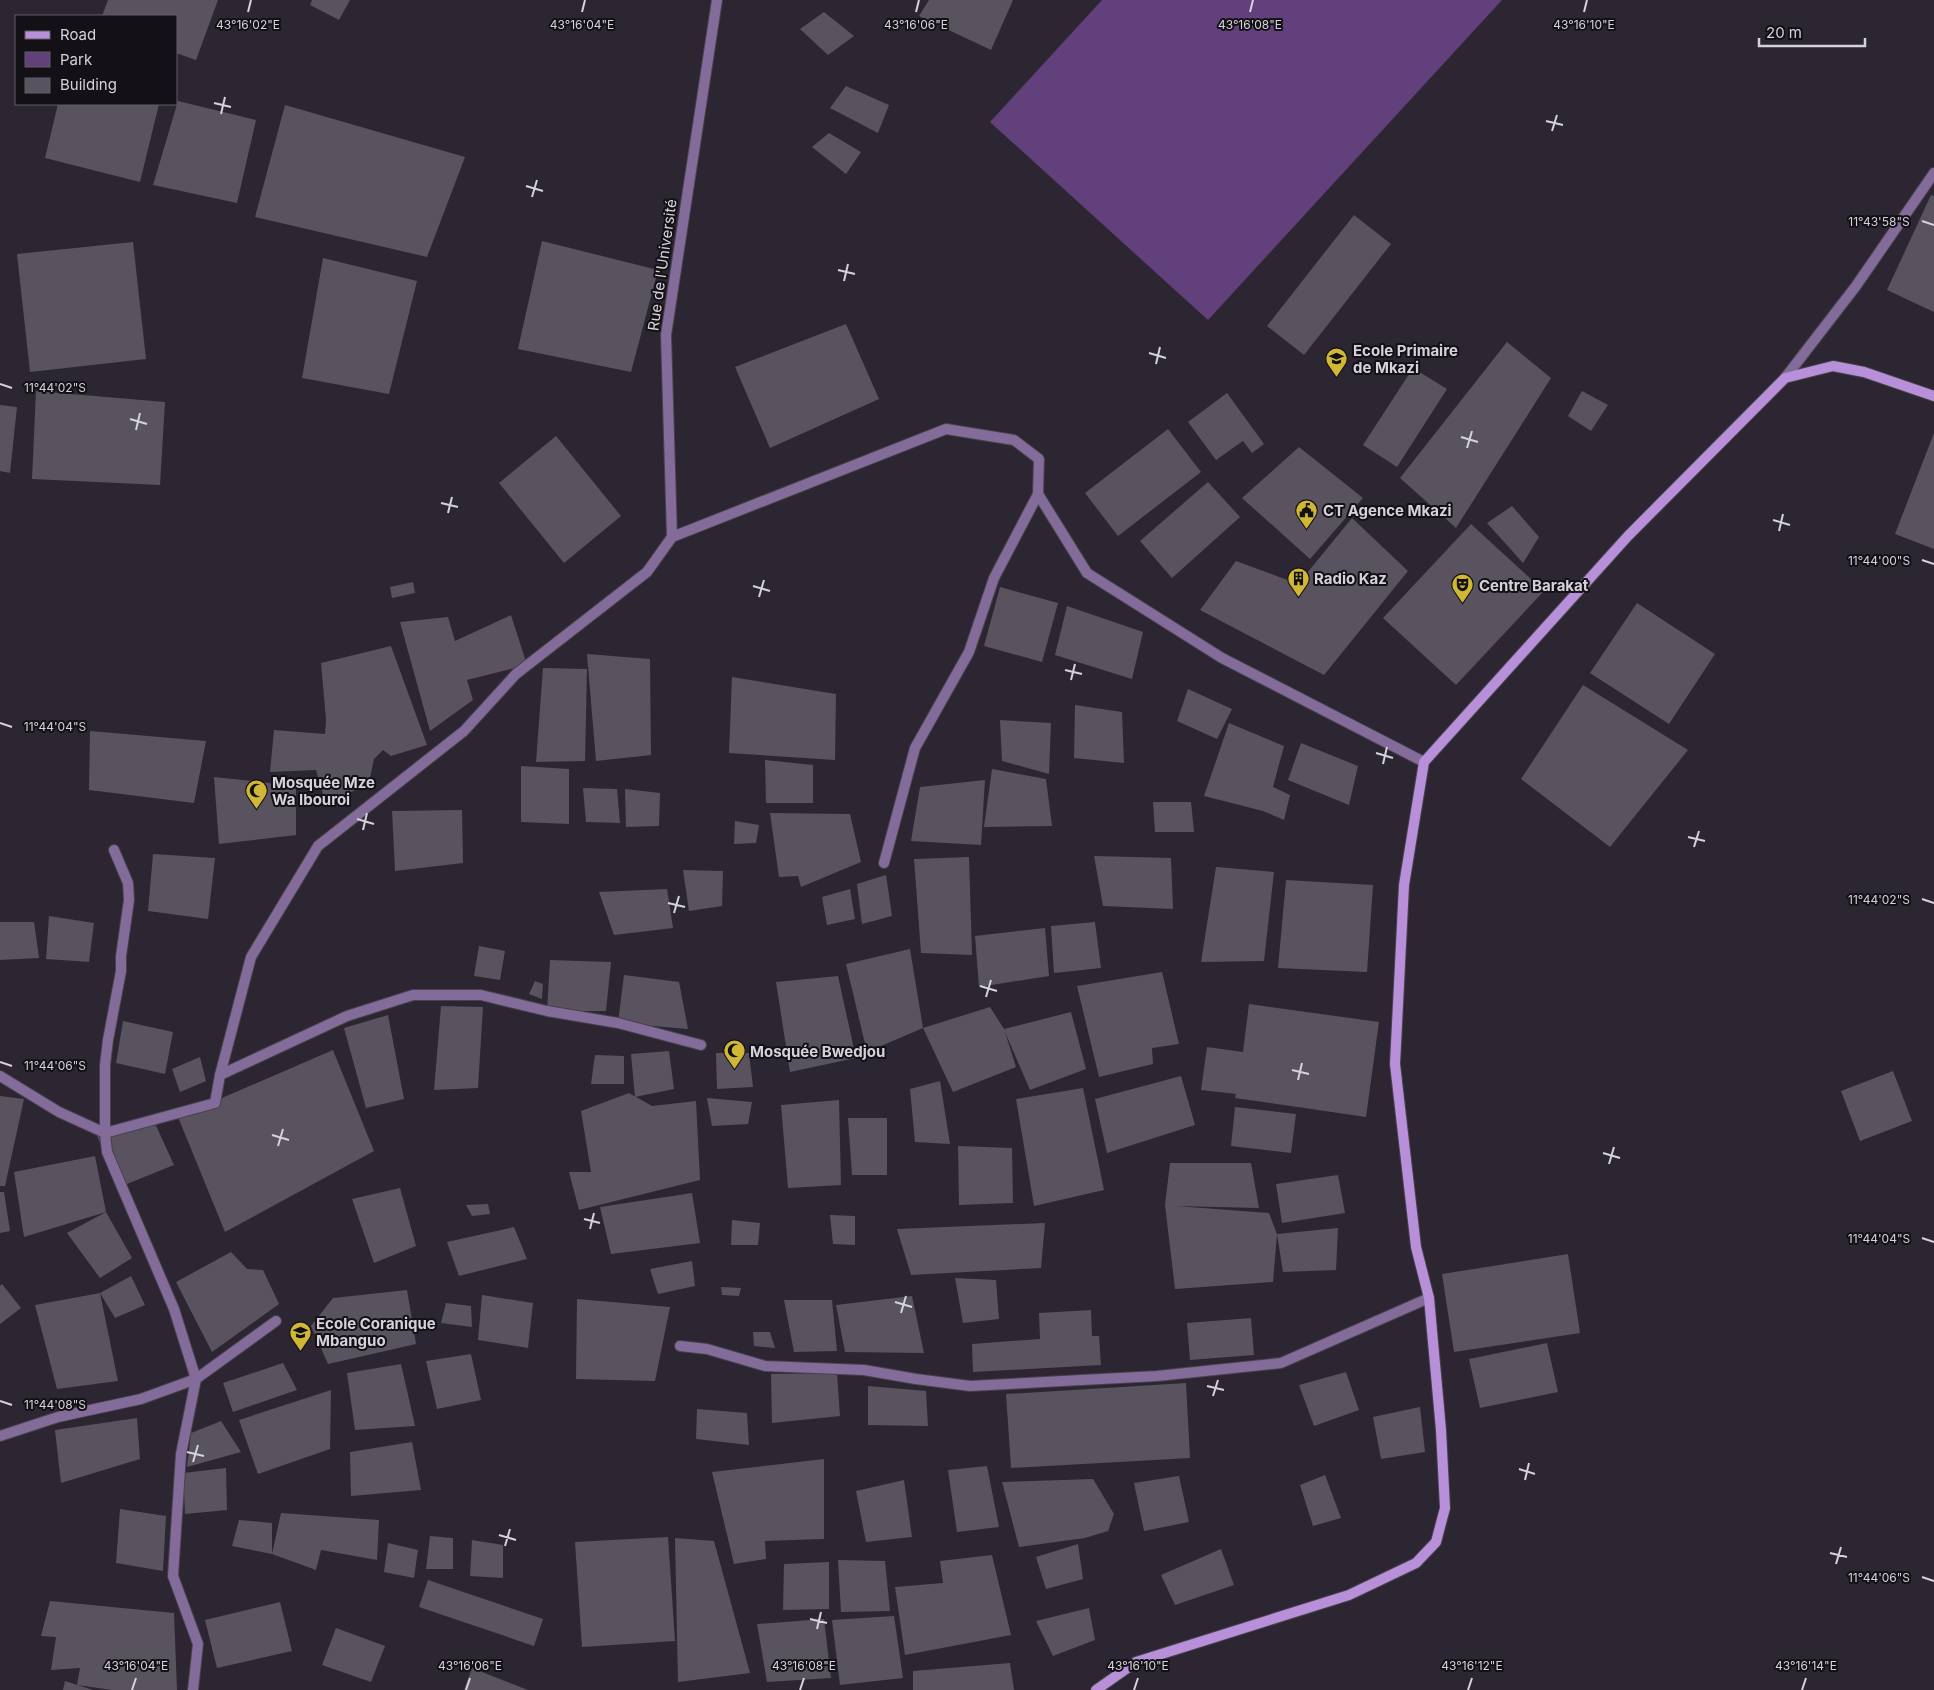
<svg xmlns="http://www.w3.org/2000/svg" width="1934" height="1690" font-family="Inter,sans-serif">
<rect width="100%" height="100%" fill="#2c2632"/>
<path fill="#61407c" d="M1102,0H1502L1208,320L990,122Z"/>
<g fill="#59525f">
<path d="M108,0H218L196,60L176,53V16H102Z"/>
<path d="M312,0H350L339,20L310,5Z"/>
<path d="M929,0H1013L991,50L919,16Z"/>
<path d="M824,12L854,36L828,55L800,29Z"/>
<path d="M846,86L889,105L878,133L830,108Z"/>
<path d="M178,101L256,120L237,203L153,185Z"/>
<path d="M58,104H159L140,182L45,158Z"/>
<path d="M285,105L465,157L427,257L255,217Z"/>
<path d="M829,133L861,152L846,174L812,147Z"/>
<path d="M1931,195L1934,196V312L1887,290Z"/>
<path d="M1354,215L1391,244L1304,355L1267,326Z"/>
<path d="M542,241L658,270L631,372L518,349Z"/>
<path d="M133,242L146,359L30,372L17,254Z"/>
<path d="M323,258L417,281L389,394L302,378Z"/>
<path d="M846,324L879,399L770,448L735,367Z"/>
<path d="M1507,342L1551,378L1456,528L1400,478Z"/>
<path d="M1413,368L1447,389L1397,467L1363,445Z"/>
<path d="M36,391L165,402L160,485L32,479Z"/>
<path d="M1582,391L1608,405L1591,431L1568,416Z"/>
<path d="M1227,393L1264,444L1252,453L1243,441L1216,460L1188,422Z"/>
<path d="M0,405L17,407L10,473L0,471Z"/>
<path d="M1168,429L1201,472L1118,536L1085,493Z"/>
<path d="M1934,433V549L1895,534Z"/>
<path d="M556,436L621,516L564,563L499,483Z"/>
<path d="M1299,447L1363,498L1310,559L1242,498Z"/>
<path d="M1208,482L1240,517L1172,578L1140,541Z"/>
<path d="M1512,506L1539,537L1523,563L1487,523Z"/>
<path d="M1352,518L1408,571L1324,675L1200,610L1236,561L1298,584Z"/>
<path d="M1471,524L1544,591L1456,685L1383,618Z"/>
<path d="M413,582L415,593L392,598L390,587Z"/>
<path d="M1000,587L1058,603L1042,662L984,646Z"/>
<path d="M1637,603L1715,654L1669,724L1590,673Z"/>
<path d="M1067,606L1143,632L1132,679L1055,655Z"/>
<path d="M511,615L527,665L467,680L473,700L430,731L400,622L448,617L455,641Z"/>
<path d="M391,646L427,745L391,756L383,750L374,759L369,783L326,805L316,770L270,772L274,730L325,734L326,720L321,663Z"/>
<path d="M587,654L650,659L651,755L596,761Z"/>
<path d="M543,668L587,669L585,761L536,762Z"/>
<path d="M732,677L836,694L835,760L729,753Z"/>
<path d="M1583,685L1688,750L1610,847L1521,779Z"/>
<path d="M1188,689L1232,709L1217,739L1177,721Z"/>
<path d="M1075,705L1122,712L1124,763L1074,758Z"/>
<path d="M1000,720L1051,723L1049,774L1002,761Z"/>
<path d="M1229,723L1284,746L1273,787L1290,795L1284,820L1263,811L1204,796Z"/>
<path d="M90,731L206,741L194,803L89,790Z"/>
<path d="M1301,743L1358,766L1349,805L1288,780Z"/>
<path d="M765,760L813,765V803H766Z"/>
<path d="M521,766L569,769V824L521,822Z"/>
<path d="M992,769L1046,779L1052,826L984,827Z"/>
<path d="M214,777L296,786V835L219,844Z"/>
<path d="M985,780L981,845L911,841L920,787Z"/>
<path d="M583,788L617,789L620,823L586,822Z"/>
<path d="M625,789L660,793L659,826L626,827Z"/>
<path d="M1153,802H1191L1194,832H1155Z"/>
<path d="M462,810L463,863L395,871L392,811Z"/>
<path d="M770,813L850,814L861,862L801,887L798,876L779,877Z"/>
<path d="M735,821L759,825L756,843L734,844Z"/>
<path d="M153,854L215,858L208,919L148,911Z"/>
<path d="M1094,856L1171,858L1173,909L1103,906Z"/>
<path d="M969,857L972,955L921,953L914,859Z"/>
<path d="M1216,867L1274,872L1264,961L1201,962Z"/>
<path d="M683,870L723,871L722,906L689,911Z"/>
<path d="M886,875L892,916L862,924L857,884Z"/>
<path d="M1286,880L1373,885L1367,972L1278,968Z"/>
<path d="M667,889L673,928L614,935L599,892Z"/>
<path d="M850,889L855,919L827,925L822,897Z"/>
<path d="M49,916L94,923L89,962L46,959Z"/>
<path d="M0,922H34L39,958L0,960Z"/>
<path d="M1095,922L1101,968L1054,973L1051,926Z"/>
<path d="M1045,928L1049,976L979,987L975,936Z"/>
<path d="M479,946L505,951L500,980L474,976Z"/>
<path d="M910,949L923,1028L867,1052L846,964Z"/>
<path d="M550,960L611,962L606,1011H547Z"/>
<path d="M1162,972L1179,1044L1152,1048L1153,1064L1099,1077L1077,986Z"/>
<path d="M624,975L679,982L688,1029L618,1023Z"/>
<path d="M838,976L856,1058L790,1072L776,982Z"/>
<path d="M535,981L543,984L542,999L529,994Z"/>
<path d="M1249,1004L1379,1022L1366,1117L1235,1098L1236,1094L1201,1090L1207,1047L1243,1052Z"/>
<path d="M441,1006L483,1007L478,1088L434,1090Z"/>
<path d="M990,1007L1004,1029L1071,1012L1086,1069L1030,1090L1005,1032L1016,1067L953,1092L923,1028Z"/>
<path d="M388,1015L404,1099L366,1108L344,1028Z"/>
<path d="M123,1021L173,1032L165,1074L116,1063Z"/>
<path d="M333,1050L374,1151L225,1232L178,1117Z"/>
<path d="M669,1051L674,1089L635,1097L631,1054Z"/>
<path d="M716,1053H749L753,1087L717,1089Z"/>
<path d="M595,1055L624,1056V1084H591Z"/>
<path d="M200,1057L206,1081L180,1092L172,1069Z"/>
<path d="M1893,1071L1912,1121L1860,1141L1841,1091Z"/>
<path d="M1181,1076L1195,1125L1107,1153L1095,1099Z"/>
<path d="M940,1081L950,1144L915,1142L910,1089Z"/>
<path d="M1083,1088L1104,1190L1034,1206L1016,1099Z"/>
<path d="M629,1093L652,1106L696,1101L700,1180L579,1210L569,1172H591L581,1111Z"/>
<path d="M0,1096L24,1099L5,1186H0Z"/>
<path d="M707,1098L752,1102L748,1124L712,1126Z"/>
<path d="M839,1100L841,1185L788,1188L781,1105Z"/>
<path d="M1235,1107L1296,1114L1291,1153L1231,1146Z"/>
<path d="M848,1118H887V1175H852Z"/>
<path d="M153,1119L174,1165L117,1188L96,1133Z"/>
<path d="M958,1146L1012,1148L1013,1203L959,1205Z"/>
<path d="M95,1156L106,1212L132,1258L100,1278L67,1233L106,1212L24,1237L14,1172Z"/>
<path d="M1170,1163H1251L1259,1208L1176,1206L1269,1213L1277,1234L1273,1282L1175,1289L1165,1205Z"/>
<path d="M1338,1175L1345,1213L1282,1223L1276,1184Z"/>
<path d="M400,1188L416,1246L374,1263L352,1199Z"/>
<path d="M0,1192H4L10,1231L0,1233Z"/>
<path d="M692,1193L700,1243L611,1254L600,1207Z"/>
<path d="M488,1204L490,1214L472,1216L466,1205Z"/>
<path d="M830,1215L855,1216V1245L833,1244Z"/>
<path d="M732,1220L760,1223L758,1245H731Z"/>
<path d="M1045,1223L1041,1268L911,1275L897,1229Z"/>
<path d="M514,1227L527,1259L459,1276L447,1242Z"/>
<path d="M1338,1228L1336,1270L1283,1272L1277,1234Z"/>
<path d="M231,1252L247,1269L263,1270L279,1304L212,1352L176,1282Z"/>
<path d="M1568,1254L1580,1333L1454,1352L1442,1274Z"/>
<path d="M692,1261L695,1286L658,1294L650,1269Z"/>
<path d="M131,1276L145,1305L115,1318L100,1293Z"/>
<path d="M955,1278L996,1280L999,1319L963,1323Z"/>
<path d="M2,1284L21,1308L0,1324V1286Z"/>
<path d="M721,1287L741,1288L739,1296L722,1295Z"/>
<path d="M407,1290L416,1344L328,1364L311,1326L333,1298Z"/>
<path d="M100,1293L118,1381L57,1389L35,1305Z"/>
<path d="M482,1295L533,1303L528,1348L478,1340Z"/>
<path d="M912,1296L924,1353L845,1352L836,1305Z"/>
<path d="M577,1299L670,1307L655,1381L576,1379Z"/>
<path d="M784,1300H832L837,1351L794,1352Z"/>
<path d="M446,1303L471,1306L472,1327L441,1323Z"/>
<path d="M1091,1310L1092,1336H1099L1101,1365L973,1372L972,1344L1040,1339L1039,1313Z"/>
<path d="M1251,1318L1254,1355L1190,1360L1187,1323Z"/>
<path d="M753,1332H770L775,1348L754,1346Z"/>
<path d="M1547,1343L1558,1392L1480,1408L1469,1359Z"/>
<path d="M471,1354L481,1400L437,1409L426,1361Z"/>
<path d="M283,1363L297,1390L233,1412L223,1383Z"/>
<path d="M401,1364L415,1426L355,1430L347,1373Z"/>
<path d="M1346,1372L1359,1410L1314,1426L1299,1385Z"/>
<path d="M837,1373L840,1416L772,1423L771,1374Z"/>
<path d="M1186,1383L1190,1458L1011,1468L1006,1394Z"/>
<path d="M868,1386L926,1391L928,1426L868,1425Z"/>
<path d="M331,1390L330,1449L258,1474L239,1420Z"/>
<path d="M1420,1407L1425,1452L1381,1459L1373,1417Z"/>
<path d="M697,1409L747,1413L749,1445L696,1439Z"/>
<path d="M137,1418L140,1459L61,1483L55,1430Z"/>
<path d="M221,1421L241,1452L187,1467L191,1433Z"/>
<path d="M412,1442L421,1490L351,1496L350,1452Z"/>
<path d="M824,1459V1539L765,1541L766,1559L734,1564L712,1472Z"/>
<path d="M987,1466L999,1527L957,1532L948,1470Z"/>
<path d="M226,1468L227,1510L185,1514L183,1473Z"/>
<path d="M1325,1475L1341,1518L1313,1526L1300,1485Z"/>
<path d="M1179,1476L1189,1522L1144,1531L1134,1483Z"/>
<path d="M1093,1479L1114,1514L1108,1531L1085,1538L1019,1547L1002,1482Z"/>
<path d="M904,1480L912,1537L866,1542L856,1491Z"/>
<path d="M120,1509L166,1516L163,1571L116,1563Z"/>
<path d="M281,1513L379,1520L377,1560L321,1550L316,1570L272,1554L232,1546L239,1520L272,1523V1554Z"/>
<path d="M430,1536L453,1538V1569H426Z"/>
<path d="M668,1537L675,1641L582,1647L575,1542Z"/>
<path d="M675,1538L714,1541L750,1673L678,1682Z"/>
<path d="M472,1540L503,1545V1578L470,1576Z"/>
<path d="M388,1543L418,1550L414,1578L384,1572Z"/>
<path d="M1078,1544L1083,1579L1046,1589L1036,1557Z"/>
<path d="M1221,1549L1234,1585L1175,1605L1161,1575Z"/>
<path d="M992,1555L1011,1635L905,1655L895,1587L943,1583L940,1561Z"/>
<path d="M838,1560L885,1561L890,1611L841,1612Z"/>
<path d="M829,1562V1609L783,1610L784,1564Z"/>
<path d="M428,1580L543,1619L534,1646L419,1607Z"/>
<path d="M50,1601L174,1613L177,1690H112L77,1685L80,1668L51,1670L56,1637L41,1636Z"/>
<path d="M280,1602L292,1651L217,1668L205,1620Z"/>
<path d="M1089,1608L1095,1640L1053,1656L1036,1621Z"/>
<path d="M894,1616L903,1678L840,1685L832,1620Z"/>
<path d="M824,1619L831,1678L767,1682L757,1624Z"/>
<path d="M336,1628L385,1646L371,1682L322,1665Z"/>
<path d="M1010,1663L1014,1690H913V1671Z"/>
<path d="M472,1668L528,1690H464Z"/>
<path d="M65,1681L93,1690H63Z"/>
</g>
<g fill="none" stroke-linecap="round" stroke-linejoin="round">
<defs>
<g id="minor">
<path d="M1785,378L1856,286L1934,173"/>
<path d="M672,537L666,335L717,0"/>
<path d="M884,863L915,748L969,652L994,578L1038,494"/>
<path d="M701,1045L618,1023L547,1011L481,995H413L347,1016L220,1075L251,957L318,846L464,731L516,674L647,572L672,537L946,429L1014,440L1039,459L1038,494L1087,573L1222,658L1424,762"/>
<path d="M0,1076L59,1112L105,1133V1065L108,1040L121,971V956L129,900L128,883L114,850"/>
<path d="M680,1346L707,1349L765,1366L864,1370L916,1379L970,1386L1157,1376L1281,1363L1429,1298"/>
<path d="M0,1436L58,1417L141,1399L196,1379L276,1321"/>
<path d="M193,1690L198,1644L173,1576L181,1454L196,1379L174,1309L107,1152L105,1133L215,1103L220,1075"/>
</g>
<path id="secondary" d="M1096,1690L1136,1662L1349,1595L1416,1563L1436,1542L1445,1508L1441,1430L1429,1298L1416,1247L1395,1064L1404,885L1424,762L1628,536L1785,378L1833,366L1864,372L1934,396"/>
</defs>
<use href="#minor" stroke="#47424d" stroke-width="12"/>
<use href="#secondary" stroke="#47424d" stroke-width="12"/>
<use href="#minor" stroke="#836c99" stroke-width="10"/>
<use href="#secondary" stroke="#b790d9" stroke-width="10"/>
</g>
<path fill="none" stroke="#d6d2da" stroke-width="2" d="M248,12L251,0M582,12L585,0M916,12L919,0M1250,12L1253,0M1584,12L1587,0M214,103L231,107M221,114L225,97M1546,121L1563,125M1552,131L1557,115M526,186L543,191M532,197L537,180M1922,221L1934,225M838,270L855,274M844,281L848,264M1149,353L1166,358M1156,364L1160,347M0,384L12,388M130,419L147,424M136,430L140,413M1461,437L1478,442M1467,448L1472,431M441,503L458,507M448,513L452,497M1773,520L1790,525M1779,531L1783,514M1922,560L1934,564M753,586L770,591M759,597L764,580M1065,670L1082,674M1071,680L1075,664M0,723L12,727M1376,753L1393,758M1383,764L1387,747M357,819L374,824M363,830L367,813M1688,837L1705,841M1694,847L1699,831M1922,899L1934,903M668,903L685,907M674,913L679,896M980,986L997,991M986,997L991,980M0,1062L12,1066M1292,1070L1309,1074M1298,1080L1302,1063M272,1135L289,1140M278,1146L283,1129M1603,1153L1620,1158M1609,1164L1614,1147M584,1219L600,1223M590,1229L594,1213M1922,1238L1934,1242M895,1302L912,1307M901,1313L906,1296M1207,1386L1224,1390M1213,1396L1218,1380M0,1401L12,1405M187,1452L204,1456M193,1462L198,1445M1519,1469L1535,1474M1525,1480L1529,1463M499,1535L516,1540M505,1546L510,1529M1830,1553L1847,1557M1836,1564L1841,1547M1922,1577L1934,1581M810,1619L827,1623M817,1629L821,1612M132,1690L136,1678M466,1690L470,1678M800,1690L804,1678M1134,1690L1138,1678M1468,1690L1472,1678M1802,1690L1806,1678"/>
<defs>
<symbol id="school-pin" viewBox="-11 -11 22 30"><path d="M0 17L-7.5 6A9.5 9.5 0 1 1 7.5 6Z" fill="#d0b736" stroke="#131016"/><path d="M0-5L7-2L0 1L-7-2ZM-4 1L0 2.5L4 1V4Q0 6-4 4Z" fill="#111"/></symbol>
<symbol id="civic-pin" viewBox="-11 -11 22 30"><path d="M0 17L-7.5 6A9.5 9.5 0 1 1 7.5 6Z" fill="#d0b736" stroke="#131016"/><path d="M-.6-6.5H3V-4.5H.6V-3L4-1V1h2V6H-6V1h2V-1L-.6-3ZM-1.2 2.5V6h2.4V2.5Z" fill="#111"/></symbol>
<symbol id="building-pin" viewBox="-11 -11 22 30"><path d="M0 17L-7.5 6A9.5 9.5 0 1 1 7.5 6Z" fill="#d0b736" stroke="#131016"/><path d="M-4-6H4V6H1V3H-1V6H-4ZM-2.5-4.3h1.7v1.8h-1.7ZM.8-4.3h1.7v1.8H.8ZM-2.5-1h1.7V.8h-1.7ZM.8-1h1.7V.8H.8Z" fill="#111"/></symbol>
<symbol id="theatre-pin" viewBox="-11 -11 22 30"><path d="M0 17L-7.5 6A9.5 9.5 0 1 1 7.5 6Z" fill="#d0b736" stroke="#131016"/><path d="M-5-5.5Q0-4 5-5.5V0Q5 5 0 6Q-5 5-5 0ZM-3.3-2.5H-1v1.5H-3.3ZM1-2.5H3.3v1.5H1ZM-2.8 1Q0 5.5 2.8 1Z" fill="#111"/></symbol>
<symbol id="mosque-pin" viewBox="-11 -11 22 30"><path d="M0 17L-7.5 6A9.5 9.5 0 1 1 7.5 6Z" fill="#d0b736" stroke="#131016"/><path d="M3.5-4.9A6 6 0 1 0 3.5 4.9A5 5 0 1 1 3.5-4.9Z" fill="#111"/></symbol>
</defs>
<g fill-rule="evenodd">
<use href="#school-pin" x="1324" y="346" width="25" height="34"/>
<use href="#civic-pin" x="1294" y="498" width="25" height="34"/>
<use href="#building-pin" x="1286" y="566" width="25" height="34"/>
<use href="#theatre-pin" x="1450" y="572" width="25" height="34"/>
<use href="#mosque-pin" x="244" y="778" width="25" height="34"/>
<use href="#mosque-pin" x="722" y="1038" width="25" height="34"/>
<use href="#school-pin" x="288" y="1320" width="25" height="34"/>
</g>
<g text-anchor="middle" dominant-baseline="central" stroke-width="4" stroke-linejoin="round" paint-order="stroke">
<g font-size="15" fill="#d6d2da" stroke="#131016">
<text transform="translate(662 265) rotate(-82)">Rue de l'Université</text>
</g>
<g font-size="15" font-weight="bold" fill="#d6d2da" stroke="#131016" text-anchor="start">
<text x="1353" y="350">Ecole Primaire<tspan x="1353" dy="17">de Mkazi</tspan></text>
<text x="1323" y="510">CT Agence Mkazi</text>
<text x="1314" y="578">Radio Kaz</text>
<text x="1479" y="585">Centre Barakat</text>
<text x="272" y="782">Mosquée Mze<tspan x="272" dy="17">Wa Ibouroi</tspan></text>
<text x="750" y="1051">Mosquée Bwedjou</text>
<text x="316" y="1323">Ecole Coranique<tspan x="316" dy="17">Mbanguo</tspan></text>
</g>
</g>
<g font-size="12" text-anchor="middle" fill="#d6d2da" stroke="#131016" stroke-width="4" stroke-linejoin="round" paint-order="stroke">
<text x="248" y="29">43°16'02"E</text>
<text x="916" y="29">43°16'06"E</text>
<text x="1584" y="29">43°16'10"E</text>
<text x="582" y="29">43°16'04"E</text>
<text x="1250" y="29">43°16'08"E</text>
<text x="1879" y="226">11°43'58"S</text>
<text x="55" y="392">11°44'02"S</text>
<text x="1879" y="565">11°44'00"S</text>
<text x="55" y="731">11°44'04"S</text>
<text x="1879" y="904">11°44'02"S</text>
<text x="55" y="1070">11°44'06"S</text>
<text x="1879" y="1243">11°44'04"S</text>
<text x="55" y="1409">11°44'08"S</text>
<text x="1879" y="1582">11°44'06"S</text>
<text x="136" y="1670">43°16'04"E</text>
<text x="470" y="1670">43°16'06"E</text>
<text x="804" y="1670">43°16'08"E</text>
<text x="1138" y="1670">43°16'10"E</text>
<text x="1472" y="1670">43°16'12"E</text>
<text x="1806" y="1670">43°16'14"E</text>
</g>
<rect x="15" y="15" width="162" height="90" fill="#131016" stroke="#615e64"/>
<rect x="25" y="31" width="25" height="8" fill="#b790d9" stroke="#615e64"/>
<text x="60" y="40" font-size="15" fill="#d6d2da">Road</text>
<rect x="25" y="52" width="25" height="15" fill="#61407c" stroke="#615e64"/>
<text x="60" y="65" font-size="15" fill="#d6d2da">Park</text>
<rect x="25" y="78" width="25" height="15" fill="#59525f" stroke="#615e64"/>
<text x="60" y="90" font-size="15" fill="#d6d2da">Building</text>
<path d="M1759 38v8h106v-8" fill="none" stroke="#d6d2da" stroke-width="2.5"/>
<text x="1766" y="38" font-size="15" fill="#d6d2da" stroke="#131016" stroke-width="4" paint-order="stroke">20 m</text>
</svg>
